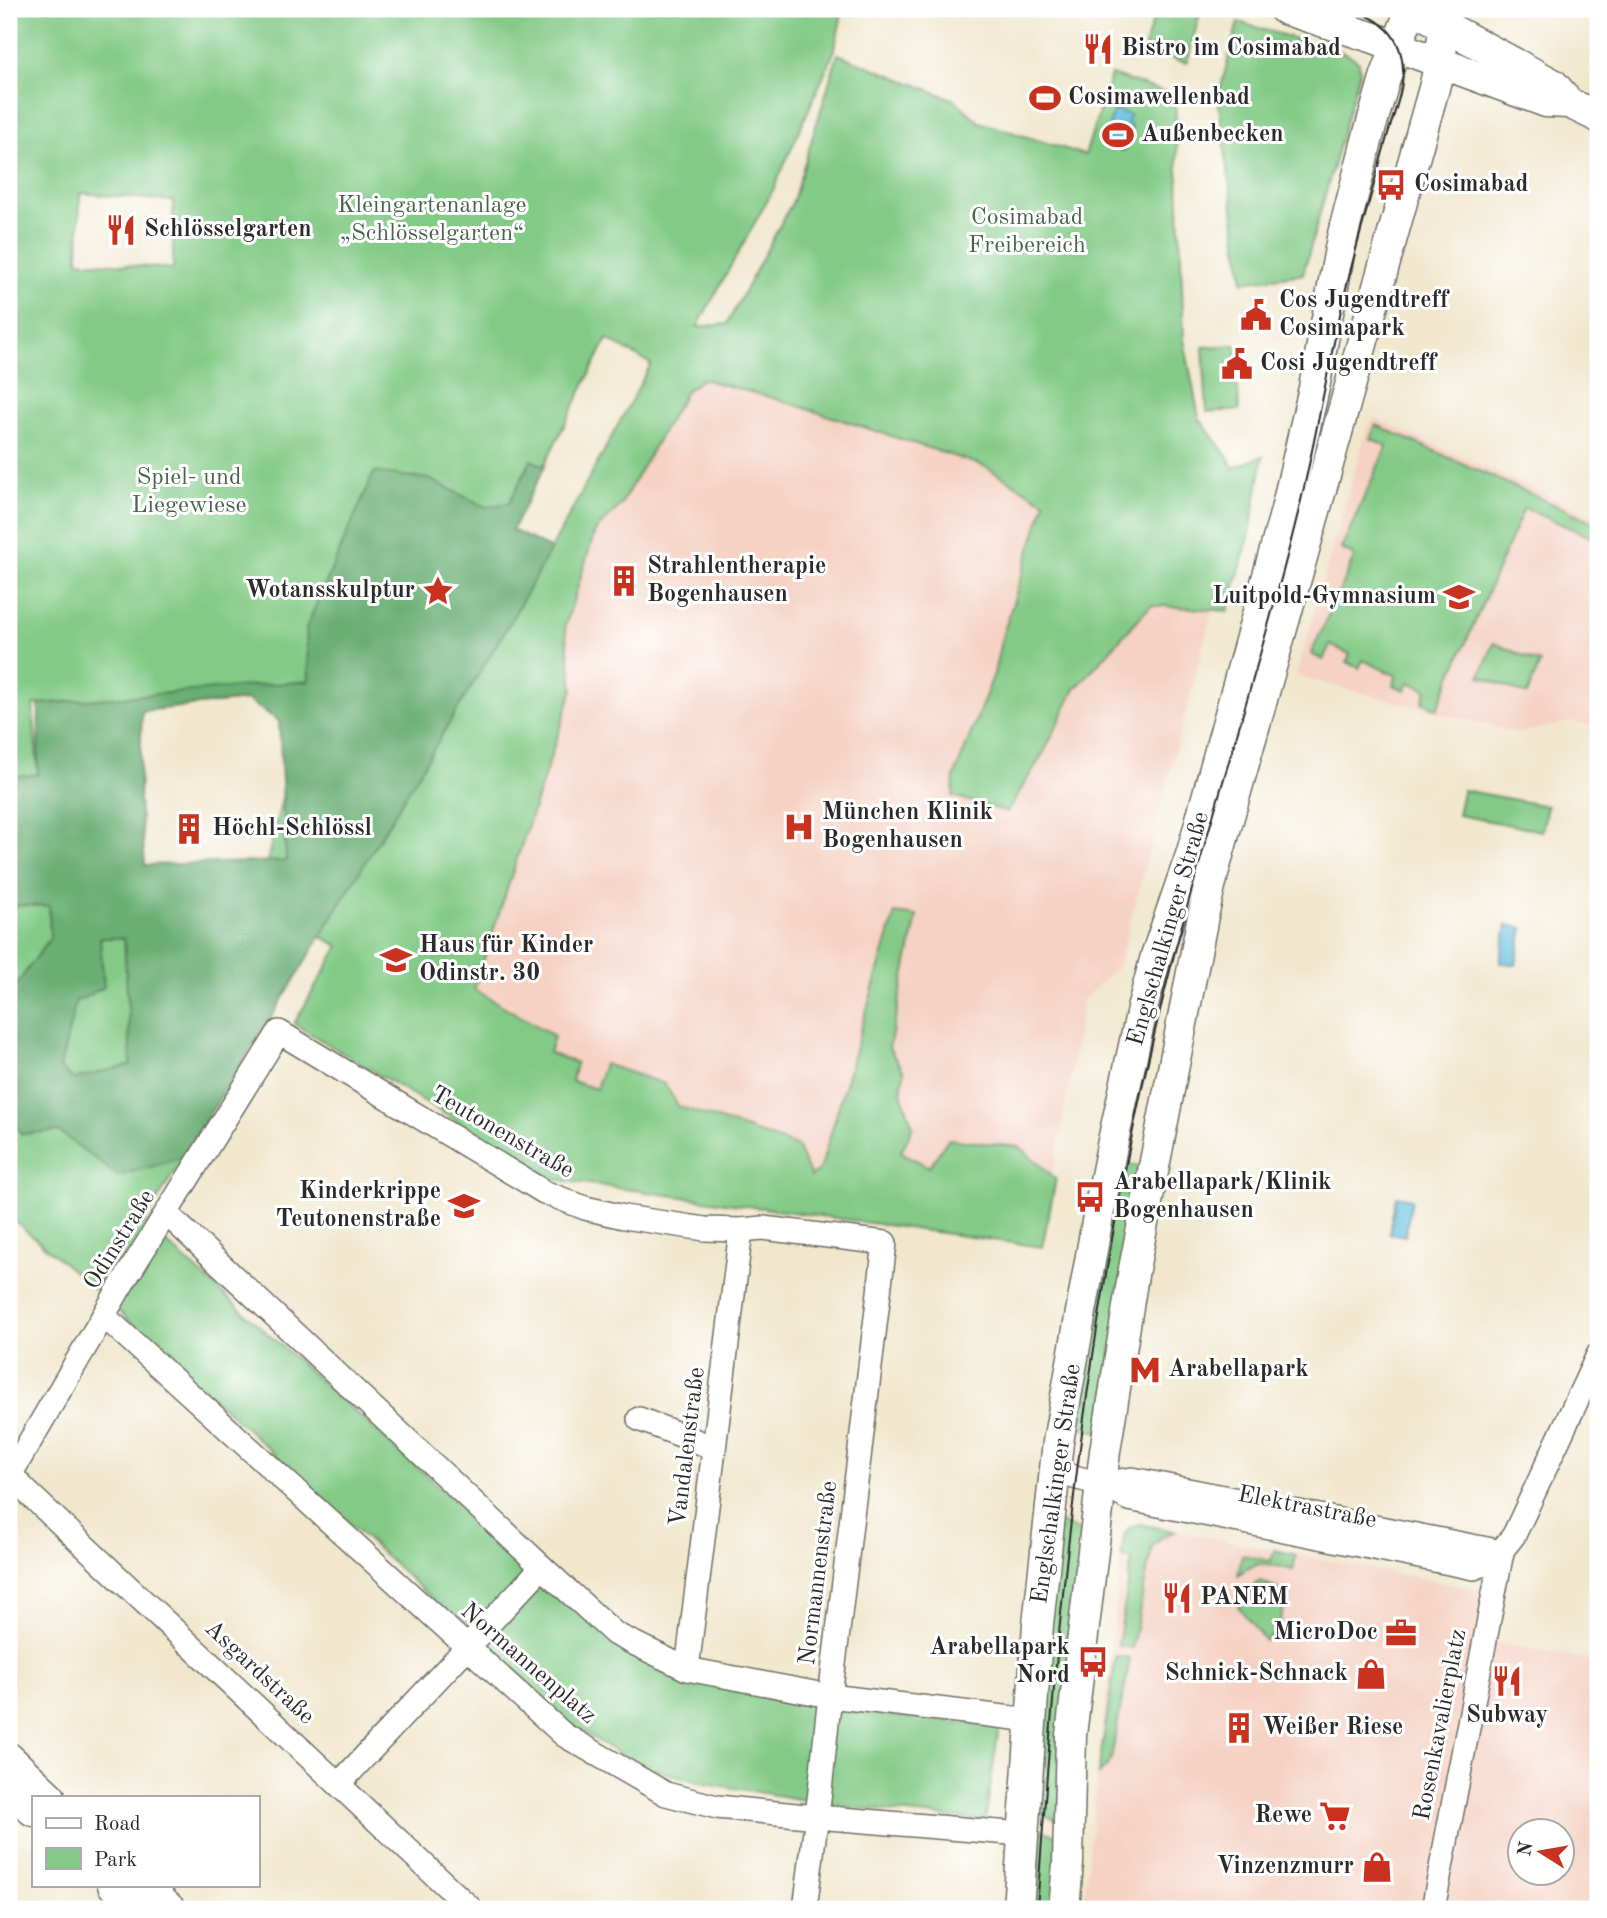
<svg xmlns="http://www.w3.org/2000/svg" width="1607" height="1918" font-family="'Old Standard TT',serif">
<rect width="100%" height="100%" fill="#fff"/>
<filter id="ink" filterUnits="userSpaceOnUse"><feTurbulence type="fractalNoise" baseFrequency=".0143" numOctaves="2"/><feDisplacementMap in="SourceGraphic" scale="14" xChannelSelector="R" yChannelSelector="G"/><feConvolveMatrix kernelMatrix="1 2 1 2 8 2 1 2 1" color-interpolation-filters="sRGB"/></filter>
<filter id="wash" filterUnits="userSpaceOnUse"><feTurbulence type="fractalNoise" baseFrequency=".00686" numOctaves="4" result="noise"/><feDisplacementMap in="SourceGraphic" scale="28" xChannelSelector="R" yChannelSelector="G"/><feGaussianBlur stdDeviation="1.57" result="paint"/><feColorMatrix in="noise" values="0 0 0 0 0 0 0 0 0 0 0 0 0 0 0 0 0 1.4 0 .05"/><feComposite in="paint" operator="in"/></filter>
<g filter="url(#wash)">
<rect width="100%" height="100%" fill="#f1e7cd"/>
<g fill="#f5d2c3" fill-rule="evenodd">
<path d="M695,353L951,437L1217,593L1119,965L1083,1000L1042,1240L557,1169L432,902L452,753Z"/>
<path d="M1375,418L1598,518V726L1570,722L1518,733L1296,676L1368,424Z"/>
<path d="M1139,1524L1502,1594L1492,1642L1598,1661V1909H1083L1121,1557L1126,1531L1131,1526ZM1520,1830H1562V1872H1520Z"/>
</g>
<g fill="#82ca86" stroke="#567a58" stroke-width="2" fill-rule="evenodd">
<path d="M9,9H843L834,52L774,188L697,327L727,324L793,201L838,54L955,100L979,122L1085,155L1111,75L1175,95L1184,340L1199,418L1229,459L1233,468L1263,456L1250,533L1228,611L1151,605L1075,689L1044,752L1007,812L953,796L954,777L994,674L1001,641L1045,502L984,466L780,400L702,379L686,391L620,506L595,531L565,627L573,689L474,989L554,1036L549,1053L576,1063L572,1081L596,1089L604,1064L665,1084L678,1106L797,1146L811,1177L821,1167L895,913L917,916L889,1048L904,1072L901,1092L913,1127L901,1152L929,1167L948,1139L1020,1147L1056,1179L1042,1247L554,1179L294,1024L339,946L326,939L270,918L265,871L309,682L33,705L38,775L125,869L300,959L144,1223L524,1563L682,1677L771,1697L848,1711L999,1727L985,1821L840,1806L699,1782L636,1764L565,1721L101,1295L9,1216ZM80,193L173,201V269L78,261ZM607,339L651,364L551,549L512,530Z"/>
<path d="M1156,9H1201L1187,63L1144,50Z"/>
<path d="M1238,22L1348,54L1359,62L1360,70L1303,274L1243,282L1218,98Z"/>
<path d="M1236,345L1239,410L1207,412L1203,347Z"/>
<path d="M1376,425L1598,524V540L1524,508L1437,709L1422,702L1427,690L1409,682L1405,690L1393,685L1397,676L1363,660L1359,668L1347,662L1350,654L1330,645L1323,660L1311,654L1355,556L1341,549L1387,446L1370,438Z"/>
<path d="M1494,643L1540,663L1527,695L1480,676Z"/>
<path d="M1463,790L1547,806L1542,831L1458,815Z"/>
<path d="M1119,1162L1140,1166L1100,1432L1072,1426Z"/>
<path d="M1057,1522L1085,1533L1061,1822L1031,1809Z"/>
<path d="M1139,1524L1175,1531L1163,1536L1152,1547L1132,1648L1118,1646L1132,1560L1121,1557C1124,1542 1121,1527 1139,1524Z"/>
<path d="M1274,1550L1296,1555L1293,1570C1267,1564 1260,1558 1238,1575L1242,1555L1271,1561Z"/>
<path d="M1261,1581L1286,1594L1279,1631L1265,1641L1238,1606L1256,1584Z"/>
<path d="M1116,1656L1130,1658L1111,1759L1107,1766L1098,1774Z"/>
<path d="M1030,1826L1060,1837L1057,1909L1027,1906Z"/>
</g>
<path fill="#69ae73" stroke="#4a6c4f" stroke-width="2" fill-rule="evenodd" d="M531,460L545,466L512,530L551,549L509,624L287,992L182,1158L118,1176L58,1131L22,1134L9,1117V995L50,938L49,906L9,905V777L38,774L39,704L309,681L306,628L374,472L429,479L486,507L509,503ZM247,700L279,721L286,861L145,865L139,800L142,711ZM100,938H124L131,1065L73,1079L60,1068L76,1000H80L104,987Z"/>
<g fill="#5cbedb" stroke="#447483" stroke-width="2">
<path d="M1114,110L1130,115L1127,124L1132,126L1124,151L1103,144Z"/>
<path d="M1507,925L1523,928L1516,965L1500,962Z"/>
<path d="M1396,1196L1412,1199L1405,1236L1389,1233Z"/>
</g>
</g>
<g filter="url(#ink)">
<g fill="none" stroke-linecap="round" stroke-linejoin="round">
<defs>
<g id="minor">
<path d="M167,1214L542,1567L615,1634L687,1669L830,1696L1030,1720"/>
<path d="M104,1316L564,1735L666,1794L717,1807L817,1817L1022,1834"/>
<path d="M639,1419L714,1448"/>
<path d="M1055,1472L1101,1484L1129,1499L1474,1568C1493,1561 1503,1550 1514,1535L1598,1355"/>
<path d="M10,1474L26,1491L471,1909"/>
<path d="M9,1477L122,1284L279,1032L544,1192L585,1208L624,1217L705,1229L741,1230L763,1228L885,1243L827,1722L820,1791L805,1909"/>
<path d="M1101,1484L1132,1479L1502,1552"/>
<path d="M687,1669L741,1230"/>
<path d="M339,1784L542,1567"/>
<path d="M1433,1909L1502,1552"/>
</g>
<g id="major">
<path d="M1284,9L1374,38L1546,102L1569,103L1598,117"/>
<path d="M1430,18L1553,84L1569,103"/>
<path d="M9,1758L50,1797"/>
<path d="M9,1788L33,1811"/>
<path d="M113,1885L139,1909"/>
<path d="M144,1885L170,1909"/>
<path d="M1018,1909L1038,1624L1058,1442L1098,1216L1113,1141L1143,1005L1156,956L1192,852L1286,510L1314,388L1342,238L1369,133L1386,75L1411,9"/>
<path d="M1064,1909L1068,1863L1071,1735L1105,1451L1134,1269L1203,916L1215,866L1434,88L1440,63L1446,9"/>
</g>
</defs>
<use href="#minor" stroke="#706d64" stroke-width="26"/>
<use href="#major" stroke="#706d64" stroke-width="33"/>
<use href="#minor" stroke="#fff" stroke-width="23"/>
<use href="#major" stroke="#fff" stroke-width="30"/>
<path stroke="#2b2b2b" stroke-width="2" d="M1037,1909C1044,1811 1051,1712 1061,1613C1083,1391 1118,1167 1175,951C1214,804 1262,660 1298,513C1317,436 1329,357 1348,280C1360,232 1374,185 1387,137C1393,116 1403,92 1403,70C1402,35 1381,18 1349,9"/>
</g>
</g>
<defs>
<symbol id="restaurant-bare" viewBox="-9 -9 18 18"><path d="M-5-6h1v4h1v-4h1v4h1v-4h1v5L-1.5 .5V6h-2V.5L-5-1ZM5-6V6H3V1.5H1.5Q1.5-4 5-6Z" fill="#c8321e" stroke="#fff" stroke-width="2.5" paint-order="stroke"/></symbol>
<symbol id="stadium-bare" viewBox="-9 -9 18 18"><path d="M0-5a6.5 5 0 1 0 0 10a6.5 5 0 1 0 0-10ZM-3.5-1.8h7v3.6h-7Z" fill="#c8321e" stroke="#fff" stroke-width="2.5" paint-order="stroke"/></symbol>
<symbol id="bus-bare" viewBox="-9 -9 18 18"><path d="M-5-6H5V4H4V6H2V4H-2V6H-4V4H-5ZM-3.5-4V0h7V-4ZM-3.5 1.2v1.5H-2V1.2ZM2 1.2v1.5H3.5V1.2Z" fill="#c8321e" stroke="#fff" stroke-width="2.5" paint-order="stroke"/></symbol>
<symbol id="civic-bare" viewBox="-9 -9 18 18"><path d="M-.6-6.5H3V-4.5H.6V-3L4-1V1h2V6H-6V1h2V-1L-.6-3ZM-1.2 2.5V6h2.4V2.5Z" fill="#c8321e" stroke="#fff" stroke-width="2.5" paint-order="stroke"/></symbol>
<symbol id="building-bare" viewBox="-9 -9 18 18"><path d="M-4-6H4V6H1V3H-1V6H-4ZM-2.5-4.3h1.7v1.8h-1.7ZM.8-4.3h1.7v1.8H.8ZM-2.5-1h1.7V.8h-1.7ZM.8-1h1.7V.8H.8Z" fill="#c8321e" stroke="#fff" stroke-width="2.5" paint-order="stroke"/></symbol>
<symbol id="sight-bare" viewBox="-9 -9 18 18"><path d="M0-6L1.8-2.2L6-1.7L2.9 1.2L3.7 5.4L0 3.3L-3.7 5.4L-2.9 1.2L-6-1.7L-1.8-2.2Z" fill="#c8321e" stroke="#fff" stroke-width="2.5" paint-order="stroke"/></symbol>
<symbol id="school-bare" viewBox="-9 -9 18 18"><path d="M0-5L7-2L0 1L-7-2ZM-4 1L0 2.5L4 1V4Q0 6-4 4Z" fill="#c8321e" stroke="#fff" stroke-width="2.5" paint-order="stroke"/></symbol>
<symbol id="hospital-bare" viewBox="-9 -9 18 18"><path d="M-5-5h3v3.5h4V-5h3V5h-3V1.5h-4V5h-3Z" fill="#c8321e" stroke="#fff" stroke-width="2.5" paint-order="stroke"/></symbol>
<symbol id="metro-bare" viewBox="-9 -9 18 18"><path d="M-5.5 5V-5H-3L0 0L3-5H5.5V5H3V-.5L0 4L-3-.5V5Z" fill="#c8321e" stroke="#fff" stroke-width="2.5" paint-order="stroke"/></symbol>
<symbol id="office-bare" viewBox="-9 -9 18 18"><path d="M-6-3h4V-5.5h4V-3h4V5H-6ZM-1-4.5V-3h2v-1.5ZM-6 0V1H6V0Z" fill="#c8321e" stroke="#fff" stroke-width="2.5" paint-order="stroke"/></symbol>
<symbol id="shop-bare" viewBox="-9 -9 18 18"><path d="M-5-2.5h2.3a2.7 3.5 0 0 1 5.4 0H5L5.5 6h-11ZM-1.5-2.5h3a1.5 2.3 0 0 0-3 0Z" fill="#c8321e" stroke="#fff" stroke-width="2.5" paint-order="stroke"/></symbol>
<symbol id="supermarket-bare" viewBox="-9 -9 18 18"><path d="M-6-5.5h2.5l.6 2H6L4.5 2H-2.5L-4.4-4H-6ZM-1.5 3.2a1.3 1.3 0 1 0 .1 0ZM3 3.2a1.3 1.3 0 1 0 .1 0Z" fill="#c8321e" stroke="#fff" stroke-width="2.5" paint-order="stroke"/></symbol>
</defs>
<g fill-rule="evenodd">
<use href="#restaurant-bare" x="1076" y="27" width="44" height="44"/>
<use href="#stadium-bare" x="1023" y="76" width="44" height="44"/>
<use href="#stadium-bare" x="1096" y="113" width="44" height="44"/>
<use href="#bus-bare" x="1369" y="163" width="44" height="44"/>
<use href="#restaurant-bare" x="99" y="208" width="44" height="44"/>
<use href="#civic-bare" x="1234" y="293" width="44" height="44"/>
<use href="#civic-bare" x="1215" y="342" width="44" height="44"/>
<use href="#building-bare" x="602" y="559" width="44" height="44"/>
<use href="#sight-bare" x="416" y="569" width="44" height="44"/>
<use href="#school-bare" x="1437" y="575" width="44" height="44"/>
<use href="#hospital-bare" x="777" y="805" width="44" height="44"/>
<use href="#building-bare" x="167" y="807" width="44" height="44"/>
<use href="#school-bare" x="374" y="938" width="44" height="44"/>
<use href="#bus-bare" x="1068" y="1175" width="44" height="44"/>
<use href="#school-bare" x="442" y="1184" width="44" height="44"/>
<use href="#metro-bare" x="1123" y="1348" width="44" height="44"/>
<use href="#restaurant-bare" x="1155" y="1576" width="44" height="44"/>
<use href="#office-bare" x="1379" y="1611" width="44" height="44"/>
<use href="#bus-bare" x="1071" y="1640" width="44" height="44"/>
<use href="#shop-bare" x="1349" y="1652" width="44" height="44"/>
<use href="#restaurant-bare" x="1485" y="1659" width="44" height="44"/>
<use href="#building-bare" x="1217" y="1706" width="44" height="44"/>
<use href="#supermarket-bare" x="1313" y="1794" width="44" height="44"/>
<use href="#shop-bare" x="1355" y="1845" width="44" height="44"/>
</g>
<g text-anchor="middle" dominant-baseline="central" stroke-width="6" stroke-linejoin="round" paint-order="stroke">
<g font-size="24" font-weight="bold" fill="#2b2b2b" stroke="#fff" text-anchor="start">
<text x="1121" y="49">Bistro im Cosimabad</text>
<text x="1068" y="98">Cosimawellenbad</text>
<text x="1141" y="135">Außenbecken</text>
<text x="1414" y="185">Cosimabad</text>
<text x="144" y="230">Schlösselgarten</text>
<text x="1279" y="301">Cos Jugendtreff<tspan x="1279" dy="28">Cosimapark</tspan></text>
<text x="1260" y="364">Cosi Jugendtreff</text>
<text x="647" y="567">Strahlentherapie<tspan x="647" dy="28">Bogenhausen</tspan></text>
<text x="415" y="591" text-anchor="end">Wotansskulptur</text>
<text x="1436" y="597" text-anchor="end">Luitpold-Gymnasium</text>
<text x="822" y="813">München Klinik<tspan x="822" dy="28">Bogenhausen</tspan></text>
<text x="212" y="829">Höchl-Schlössl</text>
<text x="419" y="946">Haus für Kinder<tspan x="419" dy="28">Odinstr. 30</tspan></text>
<text x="1113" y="1183">Arabellapark/Klinik<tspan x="1113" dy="28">Bogenhausen</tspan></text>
<text x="441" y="1192" text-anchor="end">Kinderkrippe<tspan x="441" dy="28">Teutonenstraße</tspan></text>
<text x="1168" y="1370">Arabellapark</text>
<text x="1200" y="1598">PANEM</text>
<text x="1378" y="1633" text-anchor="end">MicroDoc</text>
<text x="1070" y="1648" text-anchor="end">Arabellapark<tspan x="1070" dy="28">Nord</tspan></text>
<text x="1348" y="1674" text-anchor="end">Schnick-Schnack</text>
<text x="1507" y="1716" text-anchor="middle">Subway</text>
<text x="1262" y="1728">Weißer Riese</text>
<text x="1312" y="1816" text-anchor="end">Rewe</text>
<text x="1354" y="1867" text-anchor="end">Vinzenzmurr</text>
</g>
<g font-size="24" fill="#49634b" stroke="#fff">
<text x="432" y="206">Kleingartenanlage<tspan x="432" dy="28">„Schlösselgarten“</tspan></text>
<text x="1027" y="218">Cosimabad<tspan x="1027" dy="28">Freibereich</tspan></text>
<text x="189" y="478">Spiel- und<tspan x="189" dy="28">Liegewiese</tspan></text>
</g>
<g font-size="24" fill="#2b2b2b" stroke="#fff">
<text transform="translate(1169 929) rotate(-74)">Englschalkinger Straße</text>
<text transform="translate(502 1133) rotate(30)">Teutonenstraße</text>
<text transform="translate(120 1240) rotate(-58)">Odinstraße</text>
<text transform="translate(688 1447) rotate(-83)">Vandalenstraße</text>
<text transform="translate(1057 1484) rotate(-82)">Englschalkinger Straße</text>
<text transform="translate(1307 1508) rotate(11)">Elektrastraße</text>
<text transform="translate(819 1573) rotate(-83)">Normannenstraße</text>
<text transform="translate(528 1664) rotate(41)">Normannenplatz</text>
<text transform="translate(259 1673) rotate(43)">Asgardstraße</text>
<text transform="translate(1441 1725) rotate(-79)">Rosenkavalierplatz</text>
</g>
</g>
<rect width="1607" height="1918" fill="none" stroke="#fff" stroke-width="35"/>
<rect x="32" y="1796" width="228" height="91" fill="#ffffff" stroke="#aaaaaa" stroke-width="2"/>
<rect x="46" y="1818" width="35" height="10" fill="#ffffff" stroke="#aaaaaa" stroke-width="2"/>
<text x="94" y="1830" font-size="21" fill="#2b2b2b">Road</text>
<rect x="46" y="1848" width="35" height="21" fill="#82ca86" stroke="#aaaaaa" stroke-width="2"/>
<text x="94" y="1866" font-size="21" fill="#2b2b2b">Park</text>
<g transform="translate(1541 1852) rotate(281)"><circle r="33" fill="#ffffff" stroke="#aaaaaa" stroke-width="2"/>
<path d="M0-5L12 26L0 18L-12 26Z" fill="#c8321e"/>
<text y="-10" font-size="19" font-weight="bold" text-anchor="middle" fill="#2b2b2b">N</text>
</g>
</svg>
